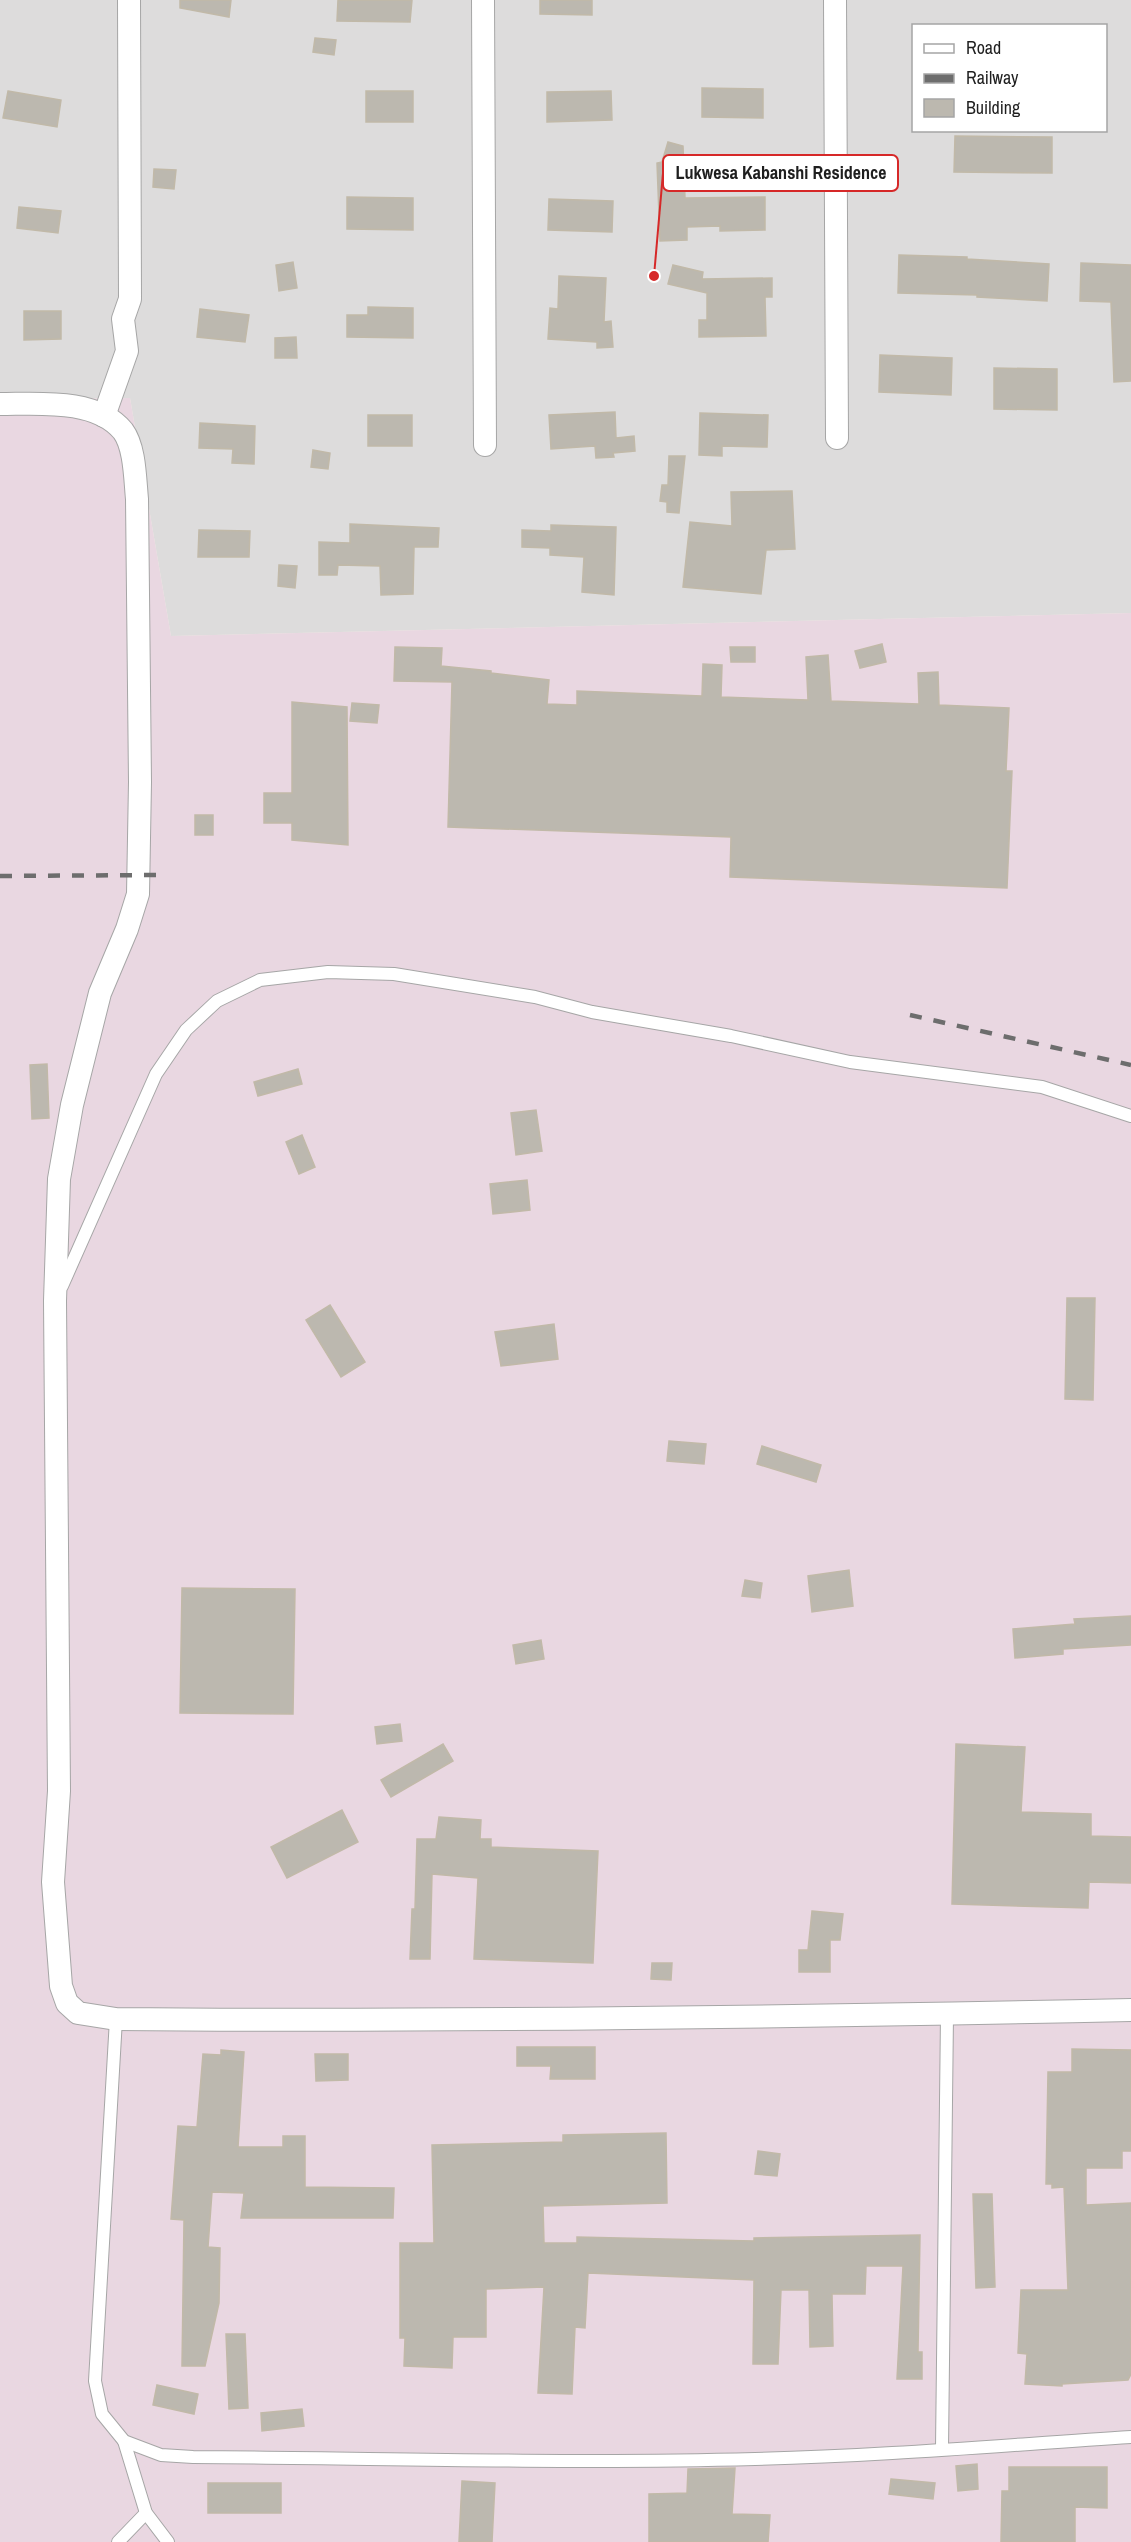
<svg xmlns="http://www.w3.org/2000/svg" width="1131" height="2542" font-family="'Archivo Narrow',sans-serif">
<rect width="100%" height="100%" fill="#f0efe5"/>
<path fill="#dddcdc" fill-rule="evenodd" d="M0,0H1131V613L171,636L130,398L0,399ZM914,26H1106V130H914Z"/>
<path fill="#e9d7e1" d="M130,398L171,636L1131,613V2542H0V399Z"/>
<g fill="#bcb8af" stroke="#c1b9a8" stroke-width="1.5">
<path d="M180,0H231L229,17L180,8Z"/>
<path d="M338,0H412L410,22L337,21Z"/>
<path d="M540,0H592V15L540,14Z"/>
<path d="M315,38L336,40L334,55L313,52Z"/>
<path d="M702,88L763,89V118L702,117Z"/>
<path d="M8,91L61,100L57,127L3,118Z"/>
<rect x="366" y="91" width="47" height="31"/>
<path d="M611,91L612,120L547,122V92Z"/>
<path d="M955,136L1052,137V173L954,172Z"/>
<path d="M668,142L683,146L685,198L765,197V230L720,231V226L687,227V240L660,241L657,163L662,162Z"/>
<path d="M154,169L176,170L174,189L153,187Z"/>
<path d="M347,197L413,198V230L347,229Z"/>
<path d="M549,199L613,201L612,232L548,230Z"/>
<path d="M19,207L61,211L58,233L17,228Z"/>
<path d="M899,255L967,257V259L1049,264L1047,301L977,297V295L898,293Z"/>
<path d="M293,262L297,288L279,291L276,265Z"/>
<path d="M1081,263L1131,265V381L1114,382L1111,302L1080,301Z"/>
<path d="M673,265L703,272L702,279L772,278V297H765L766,336L699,337V320H707V293L668,284Z"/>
<path d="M559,276L606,278L604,322L611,321L613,347L597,348V342L548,339L550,308L558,309Z"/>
<path d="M368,307L413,308V338L347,337V315H368Z"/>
<path d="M200,309L249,315L245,342L197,337Z"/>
<path d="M24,311H61V339L24,340Z"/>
<path d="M296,337L297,358H275V338Z"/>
<path d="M880,355L952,358L951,395L879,392Z"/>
<path d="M994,368L1057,369V410L994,409Z"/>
<path d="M615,412L616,438L634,436L635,451L613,453L614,457L596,458L595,446L551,449L549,415Z"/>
<path d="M700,413L768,415L767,447L722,446V456L699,455Z"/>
<rect x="368" y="415" width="44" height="31"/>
<path d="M200,423L255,426L254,464L232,463L233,449L199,448Z"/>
<path d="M313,450L330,453L328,469L311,467Z"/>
<path d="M669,456H685L679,513L667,512V502L660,501L662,485H668Z"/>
<path d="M792,491L795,549L766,550L761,594L683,587L690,522L732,526L731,492Z"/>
<path d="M350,524L439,528L438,547H414L413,594L381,595L380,566L338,565L337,575H319V542L350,543Z"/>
<path d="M551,525L616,527L614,595L582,592L584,557L550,555V548L522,547V530L551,531Z"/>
<path d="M199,530L250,531L249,557H198Z"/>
<path d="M279,565L297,566L295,588L278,586Z"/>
<path d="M882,644L886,662L860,668L855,651Z"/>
<path d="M395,647L442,648L441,666L491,671V673L549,680L547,704L577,705V691L702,696L703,664L722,665L721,697L808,700L806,657L828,655L831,701L919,704L918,673L938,672L939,705L1009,708L1006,771H1012L1007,888L730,877L731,837L448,827L452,682L394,681Z"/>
<path d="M730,647H755V662H731Z"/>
<path d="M292,702L347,707L348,845L292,840V823H264V793H292Z"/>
<path d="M352,703L379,705L377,723L350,721Z"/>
<rect x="195" y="815" width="18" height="20"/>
<path d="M47,1064L49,1118L32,1119L30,1065Z"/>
<path d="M298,1069L302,1084L258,1096L254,1082Z"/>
<path d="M536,1110L542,1151L516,1155L511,1113Z"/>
<path d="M302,1135L315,1167L299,1174L286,1142Z"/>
<path d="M527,1180L530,1210L493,1214L490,1184Z"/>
<path d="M1067,1298H1095L1093,1400L1065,1399Z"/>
<path d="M330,1305L365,1362L341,1377L306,1320Z"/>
<path d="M554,1324L558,1359L501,1366L495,1332Z"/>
<path d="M669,1441L706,1444L704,1464L667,1461Z"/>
<path d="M762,1446L821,1465L816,1482L757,1464Z"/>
<path d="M849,1570L853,1606L812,1612L808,1576Z"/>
<path d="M745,1580L762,1583L760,1598L742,1596Z"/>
<path d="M182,1588L295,1589L293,1714L180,1713Z"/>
<path d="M1131,1616V1645L1063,1649V1654L1015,1658L1013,1629L1075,1624L1074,1619Z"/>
<path d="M541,1640L544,1659L516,1664L513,1645Z"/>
<path d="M400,1724L402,1741L377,1744L375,1727Z"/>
<path d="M443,1744L453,1761L391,1797L381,1780Z"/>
<path d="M956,1744L1025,1747L1021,1812L1091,1814V1836L1131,1837V1883L1089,1882L1088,1908L952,1904Z"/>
<path d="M342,1810L358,1842L287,1878L271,1847Z"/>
<path d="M439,1817L481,1820L480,1839H491V1847L598,1851L593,1963L474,1959L478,1878L432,1874L430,1959H410L412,1909H415L417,1839H436Z"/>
<path d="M812,1911L843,1914L840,1940H830V1972H799V1950H808Z"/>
<path d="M652,1963H672L671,1980L651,1979Z"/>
<path d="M517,2047H595V2079H550L551,2066H517Z"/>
<path d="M1072,2049L1131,2050V2151H1122V2168H1086V2205L1131,2203V2374L1128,2380L1062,2384V2386L1025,2384L1027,2354L1018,2353L1021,2290H1068L1064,2187L1052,2188V2184H1046L1048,2072H1072Z"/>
<path d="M221,2050L244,2052L238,2147H283V2136H305V2187L394,2188L393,2218H241L244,2193L212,2192L208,2247L220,2248L219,2303L205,2366H182L184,2220L171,2219L178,2126L197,2127L203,2054L221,2055Z"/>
<path d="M315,2054H348V2080L316,2081Z"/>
<path d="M666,2133L667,2203L543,2206L544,2243H577V2237L754,2241V2238L920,2235L918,2352H922V2379H897L903,2266H866L865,2294H832L833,2346L810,2347L809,2290H781L778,2364H753L754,2280L588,2273L585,2328L575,2327L572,2394L538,2393L544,2287L486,2289V2337H453L452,2368L404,2366L405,2338H400V2243H434L432,2145L563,2142V2135Z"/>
<path d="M758,2151L780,2154L777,2176L755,2174Z"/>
<path d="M973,2194H992L995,2287L976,2288Z"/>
<path d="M226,2334H245L248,2408L229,2409Z"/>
<path d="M157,2385L198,2394L194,2414L153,2405Z"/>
<path d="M302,2409L304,2426L262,2431L261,2413Z"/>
<path d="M977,2464L978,2489L958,2491L956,2466Z"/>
<path d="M1009,2467H1107V2508L1075,2507V2542H1001L1002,2491H1009Z"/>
<path d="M735,2468L732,2514L770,2515L768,2542H649V2494L687,2493L688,2469Z"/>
<path d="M891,2479L935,2483L933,2499L889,2494Z"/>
<path d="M462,2481L495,2483L492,2542H459Z"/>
<rect x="208" y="2483" width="73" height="30"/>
</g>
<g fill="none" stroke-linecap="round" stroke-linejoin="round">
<defs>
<g id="lane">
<path d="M62,1286L156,1074L186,1030L217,1001L260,980L328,972L394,974L535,997L592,1012L731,1036L850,1062L1042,1087L1131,1116"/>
<path d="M116,2019L95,2381L102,2414L124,2441L161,2455L193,2457C380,2458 568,2464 755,2459C880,2456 1006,2445 1131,2437"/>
<path d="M124,2441L146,2513L168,2542"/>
<path d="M942,2448L947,2015"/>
<path d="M118,2542L146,2513"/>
</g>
<g id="street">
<path d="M483,0L485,445"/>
<path d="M835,0L837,438"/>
<path d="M0,404C38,404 96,398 123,431C135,447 135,479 137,499L140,782L138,894L127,929L100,993L72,1105L59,1179L55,1301L59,1791L53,1882L61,1986L67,2003L78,2013L116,2019C454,2022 793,2017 1131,2010"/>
<path d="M104,416L127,351L123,319L130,299L129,0"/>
</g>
</defs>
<use href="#lane" stroke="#a6a6a6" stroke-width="14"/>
<use href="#street" stroke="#a6a6a6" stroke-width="24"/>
<use href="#lane" stroke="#fff" stroke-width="12"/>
<use href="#street" stroke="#fff" stroke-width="22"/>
<g stroke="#6d6d6d" stroke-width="4.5" stroke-dasharray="12 12" stroke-linecap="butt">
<path d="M0,876L159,875"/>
<path d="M910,1015L1131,1065"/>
</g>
</g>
<path fill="none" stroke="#d62828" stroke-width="2" d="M654 276L663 173"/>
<circle fill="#d62828" stroke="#fff" stroke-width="2" cx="654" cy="276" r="6"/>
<rect fill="#fff" stroke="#d62828" stroke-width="2" x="663" y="155" width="235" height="36" rx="6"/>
<g font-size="18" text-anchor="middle" font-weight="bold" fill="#1f1f1f">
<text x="781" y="179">Lukwesa Kabanshi Residence</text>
</g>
<rect x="912" y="24" width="195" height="108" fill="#ffffff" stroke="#a5a5a5" stroke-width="1.5"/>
<rect x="924" y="44" width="30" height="9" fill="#ffffff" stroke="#a5a5a5" stroke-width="1.5"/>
<text x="966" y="54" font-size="18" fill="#1f1f1f">Road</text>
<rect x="924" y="74" width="30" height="9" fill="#6d6d6d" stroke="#a5a5a5" stroke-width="1.5"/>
<text x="966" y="84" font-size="18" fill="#1f1f1f">Railway</text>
<rect x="924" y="99" width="30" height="18" fill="#bcb8af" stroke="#a5a5a5" stroke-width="1.5"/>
<text x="966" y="114" font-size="18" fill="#1f1f1f">Building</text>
</svg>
